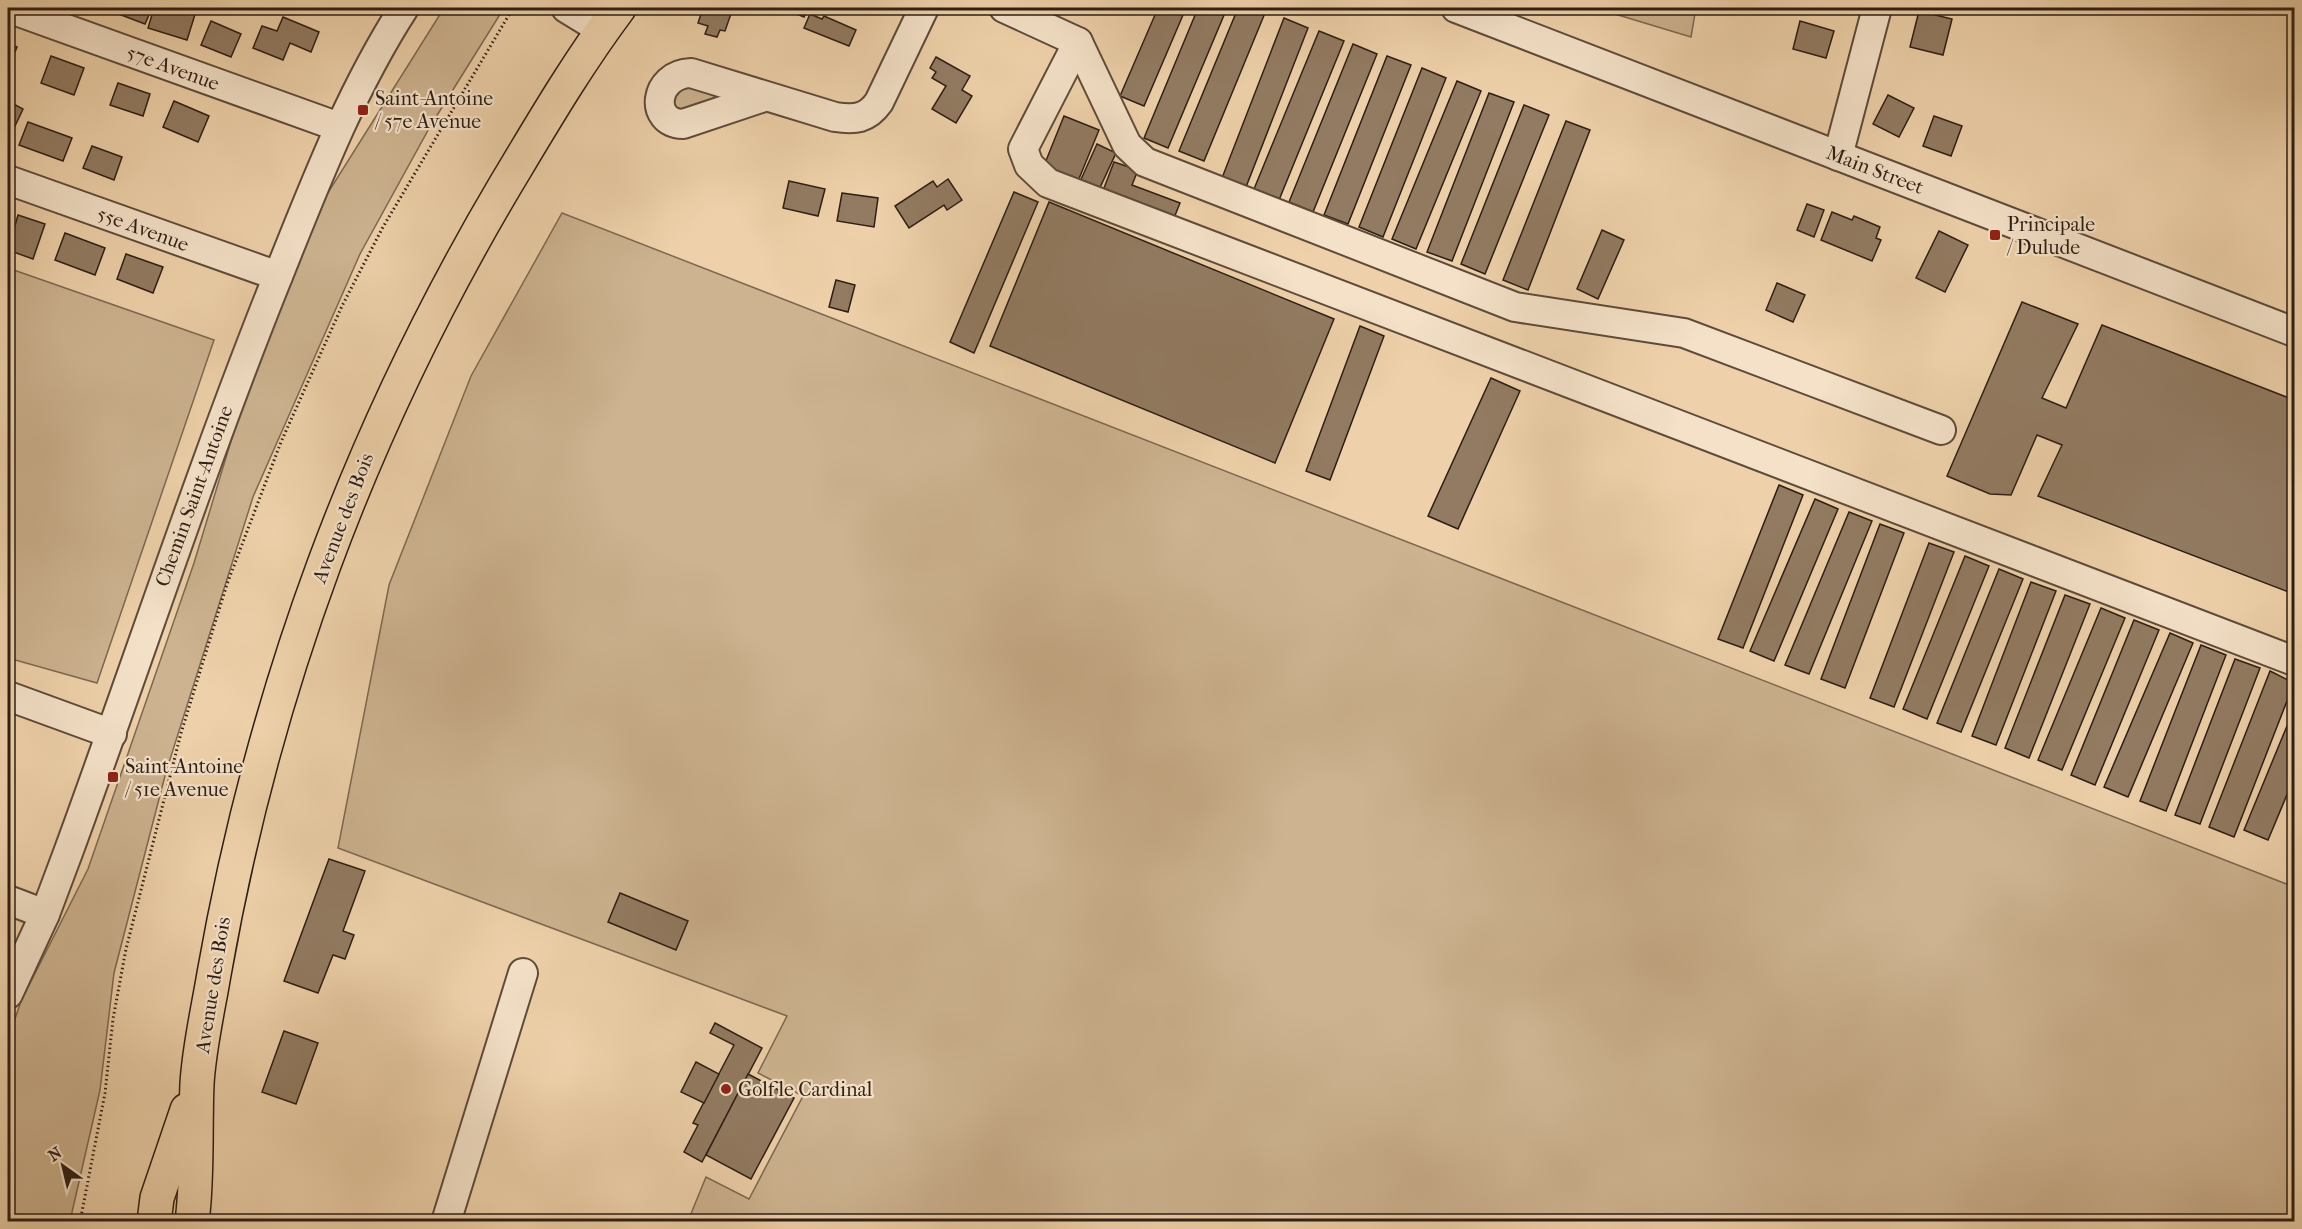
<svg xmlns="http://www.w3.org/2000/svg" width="2302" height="1229" font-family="'IM FELL French Canon',serif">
<rect width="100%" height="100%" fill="#eed1aa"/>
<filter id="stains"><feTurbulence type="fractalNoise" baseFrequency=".00333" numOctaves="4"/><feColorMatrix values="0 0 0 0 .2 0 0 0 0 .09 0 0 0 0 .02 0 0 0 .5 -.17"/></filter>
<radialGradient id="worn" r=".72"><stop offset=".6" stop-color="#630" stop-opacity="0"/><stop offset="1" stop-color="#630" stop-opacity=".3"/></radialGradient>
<g fill="#cdb390" stroke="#7e6852" stroke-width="1.5">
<path d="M444,8H504L431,125L360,254L253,497L166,772L114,973L100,1090L70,1221L8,1222V1040L21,1001L88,869L194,563L248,385L324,199Z"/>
<path d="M1595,8H1696L1691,37Z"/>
<path d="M685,85L738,94L676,111L672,96Z"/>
<path d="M562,213L2294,887V1221H688L706,1177L749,1199L803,1096L758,1073L787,1016L338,848L389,585L471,376Z"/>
<path d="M8,268L214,340L97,683L8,658Z"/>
</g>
<g fill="#927b62" stroke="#2e1e14" stroke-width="1.5">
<path d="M118,8H152L145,24L116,13Z"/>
<path d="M154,8H197L187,40L148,28Z"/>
<path d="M703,8H733L725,31L720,30L717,37L705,34L708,26L698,23Z"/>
<path d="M782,8H808L804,17Z"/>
<path d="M1158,8H1186L1144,106L1120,96Z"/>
<path d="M1198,8H1227L1168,148L1144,138Z"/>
<path d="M1238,8H1252L1265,13L1204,161L1179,151Z"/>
<path d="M1919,11L1952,19L1943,55L1910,47Z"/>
<path d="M810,14L822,19L824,16L856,30L849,46L804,28Z"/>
<path d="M283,17L319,32L311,52L290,43L283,60L253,48L262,26L277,31Z"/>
<path d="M1284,18L1308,28L1246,187L1222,178Z"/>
<path d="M211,21L241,34L231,57L201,45Z"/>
<path d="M1800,21L1834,31L1826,58L1793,49Z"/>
<path d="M1319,31L1344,41L1279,200L1254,189Z"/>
<path d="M8,43L17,47L8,70Z"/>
<path d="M1353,44L1377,54L1313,212L1289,202Z"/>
<path d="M51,56L84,68L74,95L41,83Z"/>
<path d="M1387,56L1411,65L1348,224L1324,215Z"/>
<path d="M936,57L970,76L962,90L972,96L956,123L932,109L946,86L932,78L936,72L930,68Z"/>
<path d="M1422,68L1446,78L1383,237L1359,227Z"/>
<path d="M1457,81L1481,91L1416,249L1392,239Z"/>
<path d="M118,83L150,94L143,116L110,105Z"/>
<path d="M1489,93L1514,102L1452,261L1427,252Z"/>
<path d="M1888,95L1914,108L1899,137L1873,124Z"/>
<path d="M8,101L23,109L8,141Z"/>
<path d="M174,101L209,116L198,142L163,127Z"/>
<path d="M1524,105L1549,115L1485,274L1461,264Z"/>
<path d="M1064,116L1099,130L1076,186L1041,173Z"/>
<path d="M1934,116L1962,126L1951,156L1923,146Z"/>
<path d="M1566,121L1590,130L1528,290L1503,280Z"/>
<path d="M28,122L72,138L63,161L19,145Z"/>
<path d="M1097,144L1116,153L1097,194L1078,186Z"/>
<path d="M92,146L122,157L114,180L83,168Z"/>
<path d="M1114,162L1138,170L1132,185L1180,203L1172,223L1101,196Z"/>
<path d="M948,179L962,200L947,210L944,205L909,228L895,206L933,181L937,187Z"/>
<path d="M789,181L825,189L818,216L783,208Z"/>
<path d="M1014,192L1038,202L974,353L950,342Z"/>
<path d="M842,193L878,198L874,227L837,221Z"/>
<path d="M1049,202L1334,319L1275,463L990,346Z"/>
<path d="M1807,204L1824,210L1814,237L1797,230Z"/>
<path d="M1832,212L1852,220L1854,216L1880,227L1876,238L1881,240L1872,261L1821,240Z"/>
<path d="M18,215L45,224L33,259L8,250Z"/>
<path d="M1602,230L1624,240L1598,299L1577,289Z"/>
<path d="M1939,231L1968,245L1945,292L1916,278Z"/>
<path d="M65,233L105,248L95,275L55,260Z"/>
<path d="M126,254L163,267L153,293L117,279Z"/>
<path d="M836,280L855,285L848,312L829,307Z"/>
<path d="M1777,283L1805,295L1793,322L1766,310Z"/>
<path d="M2022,302L2078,324L2042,398L2066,408L2102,325L2294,400V594L2038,496L2062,445L2037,435L2011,495L1990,494L1947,476Z"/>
<path d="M1360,326L1384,336L1330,480L1306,471Z"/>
<path d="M1491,378L1520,391L1458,529L1428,516Z"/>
<path d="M1779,485L1803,495L1743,648L1718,639Z"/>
<path d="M1815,499L1838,509L1774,661L1750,651Z"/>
<path d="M1849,512L1872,521L1809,674L1785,665Z"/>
<path d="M1880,524L1904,533L1845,688L1821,679Z"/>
<path d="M1929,543L1954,552L1894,707L1870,698Z"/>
<path d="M1965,556L1989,566L1927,719L1903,709Z"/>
<path d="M1999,569L2023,579L1961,732L1937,723Z"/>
<path d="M2031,582L2056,591L1996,745L1972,736Z"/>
<path d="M2065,595L2090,604L2029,758L2005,748Z"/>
<path d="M2101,608L2125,618L2062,770L2038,760Z"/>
<path d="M2134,620L2159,630L2095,785L2071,775Z"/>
<path d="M2170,633L2193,643L2128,797L2104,787Z"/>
<path d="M2201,645L2226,655L2166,811L2140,801Z"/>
<path d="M2235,659L2260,668L2200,824L2175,815Z"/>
<path d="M2270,671L2294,683L2234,837L2209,827Z"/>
<path d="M2294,709V778L2268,840L2244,830Z"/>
<path d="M329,859L365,871L343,931L354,935L345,959L333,955L318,993L284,981Z"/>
<path d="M620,893L688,921L676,950L608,922Z"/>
<path d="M715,1023L762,1048L702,1162L684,1152L698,1125L693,1123L734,1045L710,1033Z"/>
<path d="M284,1031L318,1043L296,1104L262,1092Z"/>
<path d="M696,1062L719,1074L704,1103L681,1092Z"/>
<path d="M748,1074L794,1098L751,1179L706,1155Z"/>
</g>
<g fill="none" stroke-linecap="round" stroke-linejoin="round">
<defs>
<g id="minor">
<path d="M8,8L339,127"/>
<path d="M566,8L602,30"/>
<path d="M1004,8L1078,42L1127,145L1145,162L1515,307L1684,333L1941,430"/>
<path d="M1456,8L2294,332"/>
<path d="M1078,42L1023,149L1029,165L1048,183L2294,661"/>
<path d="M764,97L683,124C648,123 654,74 691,73L835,117C855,120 867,119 879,102L924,8"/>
<path d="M1838,156L1877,8"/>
<path d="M8,180L278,276"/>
<path d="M8,696L112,734"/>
<path d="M8,900L45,914"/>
<path d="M8,994L45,914L69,850C139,659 202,465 278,276C315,184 350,92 404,8"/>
<path d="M446,1222L523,973"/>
</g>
<g id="major">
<path d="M154,1222L157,1198L187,1110"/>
<path d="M192,1222C198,1176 195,1130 197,1084C199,1048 208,1010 214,974C264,690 359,432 506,184C542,124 577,64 619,8"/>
</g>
</defs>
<use href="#minor" stroke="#5e4b3a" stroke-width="32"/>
<use href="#major" stroke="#2e1e14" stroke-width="36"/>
<path stroke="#2e1e14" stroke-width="3" stroke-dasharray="1.5 3" stroke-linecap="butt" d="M80,1222L105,1093L113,1019L126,949L181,733L227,584L281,442L342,306L383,227L513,8"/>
<use href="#minor" stroke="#f4e1c8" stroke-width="28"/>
<use href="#major" stroke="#eed1aa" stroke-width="33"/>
</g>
<g fill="#8f2418" stroke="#f4e1c8" stroke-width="2">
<rect x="357" y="104" width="12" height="12" rx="3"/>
<rect x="1989" y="229" width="12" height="12" rx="3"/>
<rect x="107" y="771" width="12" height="12" rx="3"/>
<circle cx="726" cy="1089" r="6"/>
</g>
<g text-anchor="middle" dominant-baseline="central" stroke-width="4.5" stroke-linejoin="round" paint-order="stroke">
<g font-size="20" fill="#2e1e14" stroke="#f4e1c8">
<text transform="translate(173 68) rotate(20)">57e Avenue</text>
<text transform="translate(1875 170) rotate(21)">Main Street</text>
<text transform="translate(143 229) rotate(20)">55e Avenue</text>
<text transform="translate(194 496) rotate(-70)">Chemin Saint-Antoine</text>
<text transform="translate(343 518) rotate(-69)">Avenue des Bois</text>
<text transform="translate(213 985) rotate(-81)">Avenue des Bois</text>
</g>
<g font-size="20" fill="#2e1e14" stroke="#f4e1c8" text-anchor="start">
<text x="375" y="98">Saint-Antoine<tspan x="375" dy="23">/ 57e Avenue</tspan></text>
<text x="2007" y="224">Principale<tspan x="2007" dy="23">/ Dulude</tspan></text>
<text x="125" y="766">Saint-Antoine<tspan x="125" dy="23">/ 51e Avenue</tspan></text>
<text x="738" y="1089">Golf le Cardinal</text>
</g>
</g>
<rect width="2302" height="1229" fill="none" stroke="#eed1aa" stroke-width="30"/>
<rect x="9" y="9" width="2284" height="1211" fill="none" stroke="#2e1e14" stroke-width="3"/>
<rect x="15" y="15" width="2272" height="1199" fill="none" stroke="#2e1e14" stroke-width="1.5"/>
<g transform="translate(63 1166) rotate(326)" stroke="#f4e1c8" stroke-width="4.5" paint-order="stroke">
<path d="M0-4.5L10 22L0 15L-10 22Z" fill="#2e1e14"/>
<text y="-9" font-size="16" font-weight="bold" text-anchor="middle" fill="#2e1e14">N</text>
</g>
<rect width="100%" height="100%" filter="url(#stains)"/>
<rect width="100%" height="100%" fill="url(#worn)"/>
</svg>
